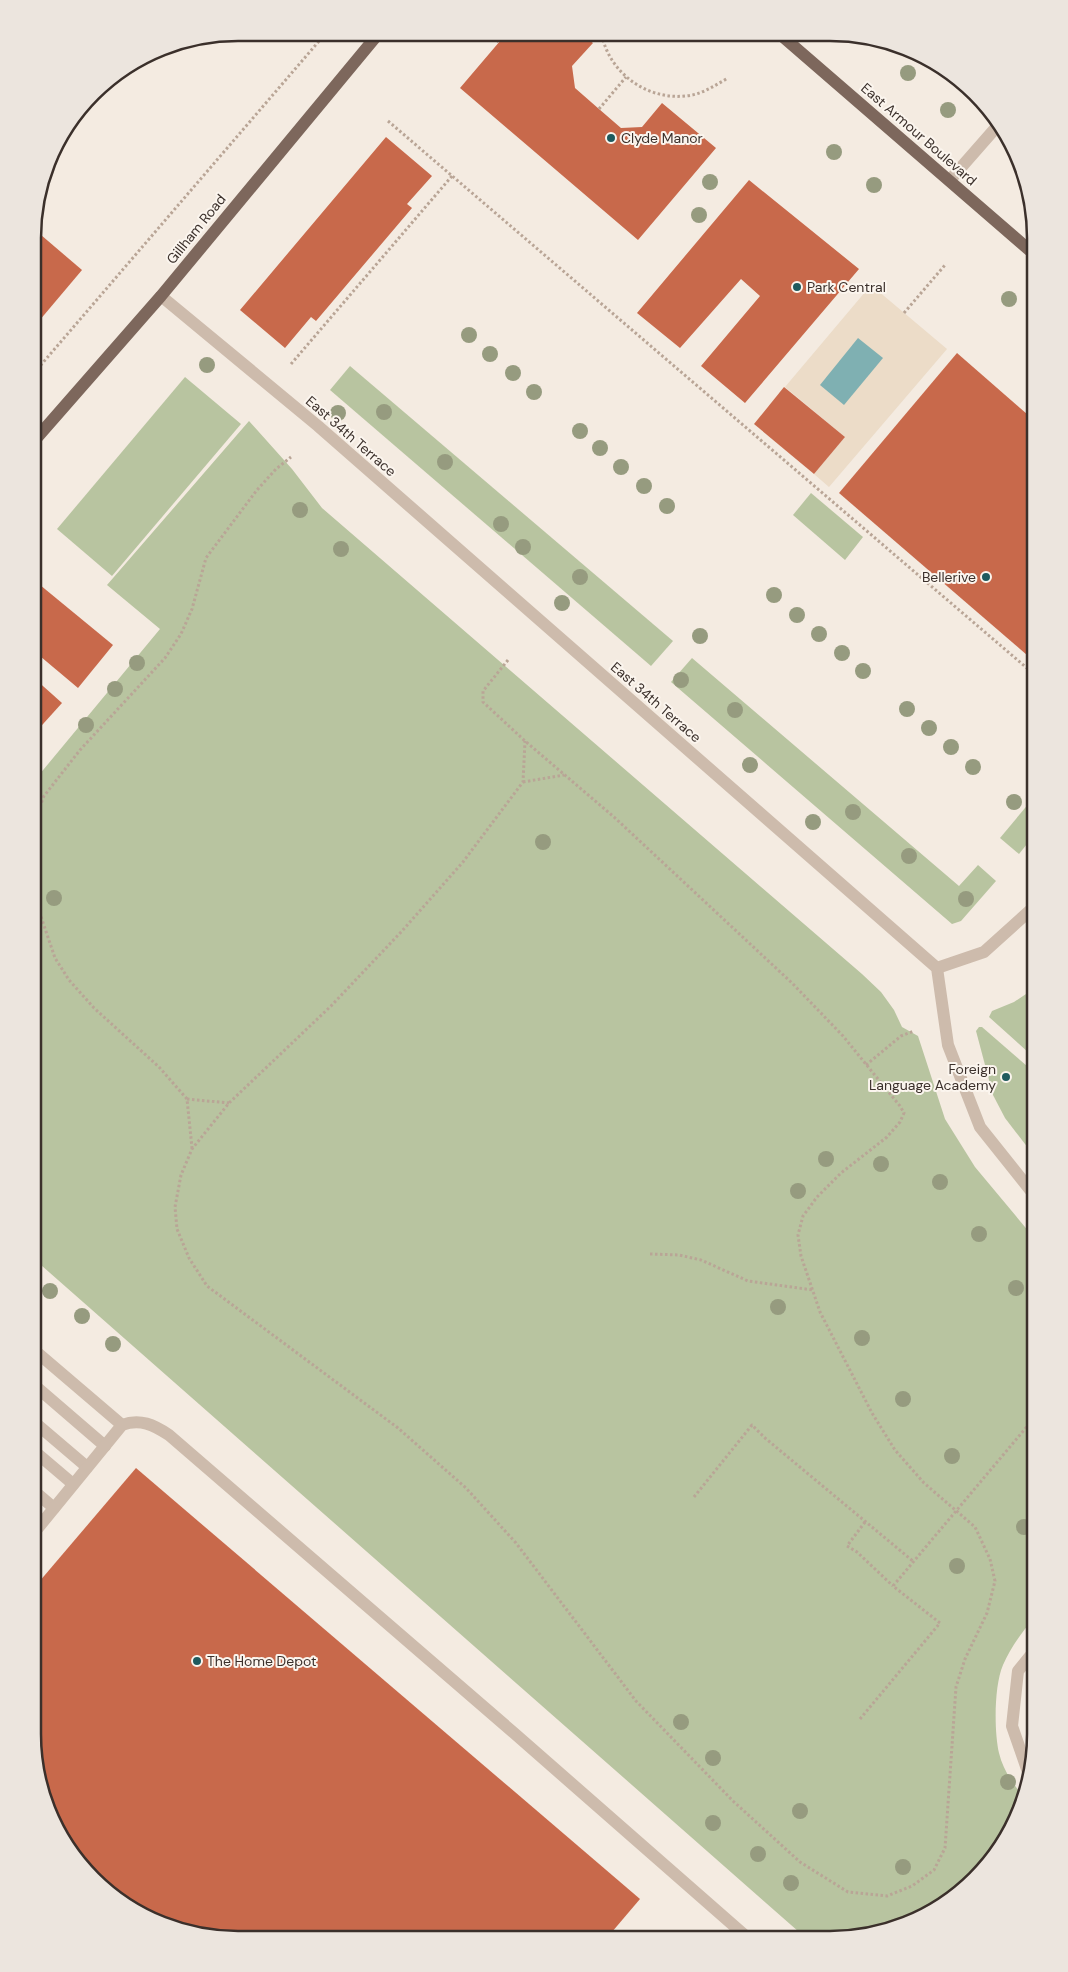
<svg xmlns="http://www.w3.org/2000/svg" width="1068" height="1972" font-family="'DM Sans',sans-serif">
<rect width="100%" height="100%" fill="#f4ebe1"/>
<g fill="#b8c4a0">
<path d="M350,366L673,641L651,666L330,390Z"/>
<path d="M185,377L241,424L112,576L57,529Z"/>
<path d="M249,421L292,469L322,508L862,974L881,992L894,1010L902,1027L918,1036L945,1119L975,1167L1035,1239V1617C1022,1632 1011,1647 1003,1665C994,1686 994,1731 999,1753C1003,1770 1013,1784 1024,1797L1020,1812L993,1859L944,1905L896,1928L830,1939H807L33,1258L34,781L160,629L107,585Z"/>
<path d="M811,493L863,537L845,560L793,515Z"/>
<path d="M692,658L959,886L978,865L996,881L961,921L952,924L671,682Z"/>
<path d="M1035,796V834L1019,854L1000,838Z"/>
<path d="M1035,988V1045L1029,1053L989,1017L992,1011L1014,1002Z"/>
<path d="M979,1027H982L1035,1073V1157L1005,1118L993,1095L976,1031Z"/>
</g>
<path fill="#ecdcc8" d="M871,285L947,349L829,487L814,474L845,437L785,387Z"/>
<path fill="#7fb0b2" d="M858,338L883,358L844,405L820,385Z"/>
<g fill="#c8694b">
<path d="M506,34L583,35L593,43L572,66L575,88L599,109L621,128L642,127L662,103L716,148L638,240L460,88Z"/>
<path d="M386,137L432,176L407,204L412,208L316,321L311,317L285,348L240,310Z"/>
<path d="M749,180L859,269L745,403L701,366L760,296L741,279L680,348L637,313Z"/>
<path d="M34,229L82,270L39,321L34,317Z"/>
<path d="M957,353L1035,421V662L839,493Z"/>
<path d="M784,387L845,437L814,474L754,424Z"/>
<path d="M34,580L113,645L78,688L34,651Z"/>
<path d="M34,678L62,703L34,734Z"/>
<path d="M136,1468L640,1899L606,1939L211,1938L159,1924L103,1889L67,1848L44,1800L32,1734L33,1589Z"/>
</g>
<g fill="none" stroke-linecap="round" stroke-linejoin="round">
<g stroke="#b9a596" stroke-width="3" stroke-dasharray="2.5 2.5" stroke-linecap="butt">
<path d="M489,34L499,42"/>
<path d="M602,35C609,72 646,100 685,96C701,95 714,86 728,78"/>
<path d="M599,109L626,77"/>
<path d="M388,121L1035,675"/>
<path d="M904,313L945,265"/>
<path d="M291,364L452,176"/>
<path d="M34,373L326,33"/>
<path d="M508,660L483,691V702L525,741L614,817L792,983L843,1036L900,1106L904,1113L900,1122L887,1137L841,1173L817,1197L803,1216L798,1235L801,1256L820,1312L872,1413L895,1450L924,1483L975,1527L990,1559L995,1581L987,1613L965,1659L956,1687L945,1848L934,1870L912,1886L887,1896L848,1892L800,1862L733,1801L636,1701L516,1543L466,1488L398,1428L207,1286L189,1258L177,1229L175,1207L181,1175L192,1149L229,1103L331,1006L402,931L463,862L523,782L525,741"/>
<path d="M523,782L564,775"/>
<path d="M34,821L44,796L80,750L165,658L181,634L192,609L206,558L257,490L276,469L291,457"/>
<path d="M33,893L55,958L69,980L94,1008L159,1067L187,1099L192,1148"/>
<path d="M866,1065L901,1036L914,1031"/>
<path d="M187,1099L229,1103"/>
<path d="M650,1254L679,1255L701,1260L748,1281L813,1290"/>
<path d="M694,1497L752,1425L765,1438L914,1562"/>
<path d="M865,1522L847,1546L857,1552L893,1586"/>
<path d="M860,1719L940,1623L893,1586L1035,1417"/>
</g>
<g stroke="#cdbbac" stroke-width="12">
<path d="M950,180L1000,123"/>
<path d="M161,296L318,426L937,968L948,1045L980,1127L1035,1196"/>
<path d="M937,968L984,952L1035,906"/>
<path d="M33,1349L122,1425"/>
<path d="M33,1384L105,1446"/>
<path d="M33,1421L87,1467"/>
<path d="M33,1450L73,1484"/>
<path d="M33,1490L54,1508"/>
<path d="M33,1534L122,1425C140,1418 154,1425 169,1435L514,1733L749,1939"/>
<path d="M1029,1775L1012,1726L1018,1671L1035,1650"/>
</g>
<g stroke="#7d675c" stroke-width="12">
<path d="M782,36L1035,255"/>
<path d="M34,441L161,296L379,33"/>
</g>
</g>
<g fill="#969b7f">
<circle cx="908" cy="73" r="8"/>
<circle cx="948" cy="110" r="8"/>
<circle cx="834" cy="152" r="8"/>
<circle cx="710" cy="182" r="8"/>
<circle cx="874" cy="185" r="8"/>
<circle cx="699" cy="215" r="8"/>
<circle cx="1009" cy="299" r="8"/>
<circle cx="469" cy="335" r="8"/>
<circle cx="490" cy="354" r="8"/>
<circle cx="207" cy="365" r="8"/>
<circle cx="513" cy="373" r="8"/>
<circle cx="534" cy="392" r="8"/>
<circle cx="384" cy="412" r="8"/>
<circle cx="338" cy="413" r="8"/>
<circle cx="580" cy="431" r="8"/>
<circle cx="600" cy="448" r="8"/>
<circle cx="445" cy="462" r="8"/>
<circle cx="621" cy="467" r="8"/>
<circle cx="644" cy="486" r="8"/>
<circle cx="667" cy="506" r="8"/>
<circle cx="300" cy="510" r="8"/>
<circle cx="501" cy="524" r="8"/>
<circle cx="523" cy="547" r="8"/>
<circle cx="341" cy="549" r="8"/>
<circle cx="580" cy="577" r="8"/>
<circle cx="774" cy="595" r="8"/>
<circle cx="562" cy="603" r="8"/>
<circle cx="797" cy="615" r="8"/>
<circle cx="819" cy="634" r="8"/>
<circle cx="700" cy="636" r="8"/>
<circle cx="842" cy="653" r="8"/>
<circle cx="137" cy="663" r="8"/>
<circle cx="863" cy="671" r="8"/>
<circle cx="681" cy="680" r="8"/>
<circle cx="115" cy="689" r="8"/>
<circle cx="907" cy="709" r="8"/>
<circle cx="735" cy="710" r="8"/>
<circle cx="86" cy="725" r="8"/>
<circle cx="929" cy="728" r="8"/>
<circle cx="951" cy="747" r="8"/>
<circle cx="750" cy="765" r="8"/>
<circle cx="973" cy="767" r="8"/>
<circle cx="1014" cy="802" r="8"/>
<circle cx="853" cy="812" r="8"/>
<circle cx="813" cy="822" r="8"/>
<circle cx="543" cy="842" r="8"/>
<circle cx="909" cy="856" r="8"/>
<circle cx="54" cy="898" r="8"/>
<circle cx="966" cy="899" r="8"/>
<circle cx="826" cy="1159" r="8"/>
<circle cx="881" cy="1164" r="8"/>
<circle cx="940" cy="1182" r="8"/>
<circle cx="798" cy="1191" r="8"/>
<circle cx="979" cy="1234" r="8"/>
<circle cx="1016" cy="1288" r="8"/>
<circle cx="50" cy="1291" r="8"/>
<circle cx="778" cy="1307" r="8"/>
<circle cx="82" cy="1316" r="8"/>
<circle cx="862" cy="1338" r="8"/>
<circle cx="113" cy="1344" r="8"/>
<circle cx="903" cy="1399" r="8"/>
<circle cx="952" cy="1456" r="8"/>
<circle cx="1024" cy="1527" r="8"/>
<circle cx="957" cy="1566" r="8"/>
<circle cx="681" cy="1722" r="8"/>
<circle cx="713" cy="1758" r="8"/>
<circle cx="1008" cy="1782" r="8"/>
<circle cx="800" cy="1811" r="8"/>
<circle cx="713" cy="1823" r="8"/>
<circle cx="758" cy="1854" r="8"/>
<circle cx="903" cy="1867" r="8"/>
<circle cx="791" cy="1883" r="8"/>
</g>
<g fill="#1f5a5e" stroke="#fbf5ee" stroke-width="2">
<circle cx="611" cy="138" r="5"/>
<circle cx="797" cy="287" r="5"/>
<circle cx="986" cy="577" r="5"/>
<circle cx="1006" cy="1077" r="5"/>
<circle cx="197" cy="1661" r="5"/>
</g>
<g text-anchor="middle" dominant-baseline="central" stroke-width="4" stroke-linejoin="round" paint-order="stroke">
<g font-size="14" fill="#3b302b" stroke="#fbf5ee">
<text transform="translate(919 134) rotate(41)">East Armour Boulevard</text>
<text transform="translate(196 229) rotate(-51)">Gillham Road</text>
<text transform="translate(351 436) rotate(41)">East 34th Terrace</text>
<text transform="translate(656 702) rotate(41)">East 34th Terrace</text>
</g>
<g font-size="14" fill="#3b302b" stroke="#fbf5ee" text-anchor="start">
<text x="621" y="138">Clyde Manor</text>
<text x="807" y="287">Park Central</text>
<text x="976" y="577" text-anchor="end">Bellerive</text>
<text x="996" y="1069" text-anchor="end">Foreign<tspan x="996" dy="16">Language Academy</tspan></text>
<text x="207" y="1661">The Home Depot</text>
</g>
</g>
<path d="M0 0H1068V1972H0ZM238 41H830A197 197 0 0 1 1027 238V1734A197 197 0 0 1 830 1931H238A197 197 0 0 1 41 1734V238A197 197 0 0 1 238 41Z" fill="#ece5de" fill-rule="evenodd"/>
<path fill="none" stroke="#3b302b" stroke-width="2.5" d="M238 41H830A197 197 0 0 1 1027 238V1734A197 197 0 0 1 830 1931H238A197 197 0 0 1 41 1734V238A197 197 0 0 1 238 41Z"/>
</svg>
